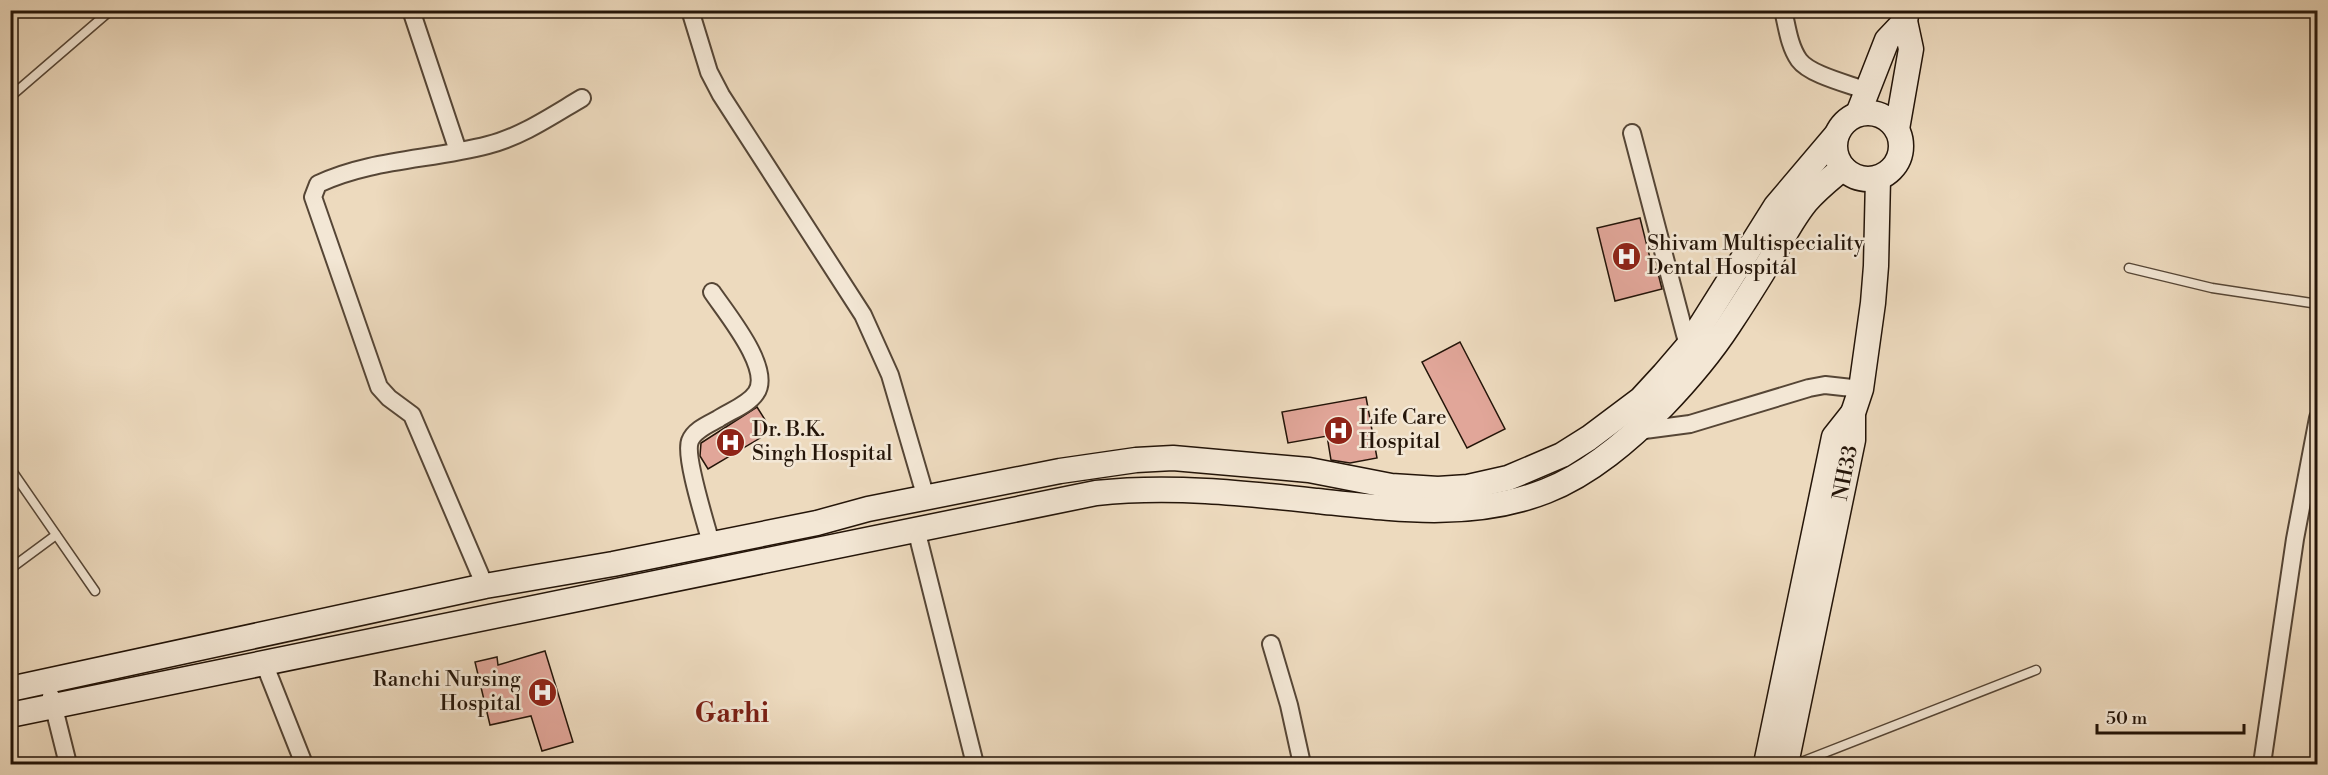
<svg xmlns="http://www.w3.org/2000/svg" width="2328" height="775" font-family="'Libre Bodoni',serif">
<rect width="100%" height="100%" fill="#eddabe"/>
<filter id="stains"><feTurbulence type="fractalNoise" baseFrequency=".00333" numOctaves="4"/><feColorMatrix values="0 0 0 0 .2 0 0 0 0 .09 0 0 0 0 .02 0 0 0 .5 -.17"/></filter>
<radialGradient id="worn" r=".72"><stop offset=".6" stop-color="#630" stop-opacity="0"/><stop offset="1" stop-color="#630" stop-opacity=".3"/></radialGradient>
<g fill="#e1a699" stroke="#241509" stroke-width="1.5">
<path d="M1640,218L1653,270L1657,269L1662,289L1615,301L1597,228Z"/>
<path d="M1460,342L1505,429L1467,448L1422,362Z"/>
<path d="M1366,397L1377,458L1350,463L1331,460L1327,436L1288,443L1282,412Z"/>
<path d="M757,407L772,431L708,469L700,456L701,443Z"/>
<path d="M545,651L573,742L542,751L531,716L490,725L475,662L497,657L498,665Z"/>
</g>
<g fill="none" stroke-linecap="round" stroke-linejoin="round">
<defs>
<g id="service">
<path d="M10,97L111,10"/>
<path d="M2129,268L2212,288L2318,304"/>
<path d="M10,468L95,591"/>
<path d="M10,569L56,535"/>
<path d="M1796,764L2036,670"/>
</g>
<g id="minor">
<path d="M411,10L458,151"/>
<path d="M690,10L709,72L721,95L863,315L890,375L926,498"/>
<path d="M1783,10C1787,26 1789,46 1799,60C1810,75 1849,84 1867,91"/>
<path d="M1632,133L1688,346"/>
<path d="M1637,431L1690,424L1809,388L1825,385L1861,389"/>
<path d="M916,529L975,764"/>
<path d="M711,543C706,524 684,456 690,441C694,430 709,424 718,419C730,411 748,405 756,393C773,369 726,313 712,292"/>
<path d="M485,586L412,415L389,398L379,387L313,197L318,184C371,159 431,160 488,145C521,137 553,115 582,98"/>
<path d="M1271,644L1289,705L1302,764"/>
<path d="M264,663L304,764"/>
<path d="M51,696L68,764"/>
<path d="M2262,764L2295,539L2318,418"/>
</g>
<g id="secondary">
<circle cx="1868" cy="146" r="33"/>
<path d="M1858,114L1887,40L1905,21"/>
<path d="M1897,129L1911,49L1905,21L1907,10"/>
<path d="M10,689L485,586L613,564L817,523L868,509L1060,471L1136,460L1173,458L1309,470L1391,486L1438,489L1468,487L1508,478L1562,455L1589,438L1641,399L1664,374L1688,346L1776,206L1837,134"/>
<path d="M10,715L1096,493C1170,485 1243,493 1317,501C1394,509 1472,520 1546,491C1590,474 1630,439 1663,406C1687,381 1710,354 1729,325C1745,301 1760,277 1775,252C1784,235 1794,217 1806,202C1817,189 1830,179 1843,168"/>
<path d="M1766,764L1834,437L1853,413"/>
<path d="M1786,764L1853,440V413L1861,389L1873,303L1876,266L1878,178"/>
</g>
</defs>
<use href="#service" stroke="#564636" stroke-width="11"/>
<use href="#minor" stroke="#564636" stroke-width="20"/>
<use href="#secondary" stroke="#241509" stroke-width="27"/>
<use href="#service" stroke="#f3e7d5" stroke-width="8"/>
<use href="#minor" stroke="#f3e7d5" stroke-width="16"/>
<use href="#secondary" stroke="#f3e7d5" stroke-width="24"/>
</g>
<defs>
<symbol id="hospital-disc" viewBox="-11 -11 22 22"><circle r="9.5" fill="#8f2418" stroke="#f3e7d5"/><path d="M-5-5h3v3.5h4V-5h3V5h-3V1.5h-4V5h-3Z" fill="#fff"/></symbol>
</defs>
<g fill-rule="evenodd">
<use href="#hospital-disc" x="1610" y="240" width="33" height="33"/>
<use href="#hospital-disc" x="1322" y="414" width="33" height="33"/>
<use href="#hospital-disc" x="714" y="426" width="33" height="33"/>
<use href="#hospital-disc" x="526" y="676" width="33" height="33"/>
</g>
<g text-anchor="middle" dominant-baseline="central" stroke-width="5" stroke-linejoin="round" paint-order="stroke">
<g font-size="21" fill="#241509" stroke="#f3e7d5" text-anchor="start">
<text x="1647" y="244">Shivam Multispeciality<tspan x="1647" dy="24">Dental Hospital</tspan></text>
<text x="1359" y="418">Life Care<tspan x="1359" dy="24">Hospital</tspan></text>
<text x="752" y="430">Dr. B.K.<tspan x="752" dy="24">Singh Hospital</tspan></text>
<text x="521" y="680" text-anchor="end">Ranchi Nursing<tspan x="521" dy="24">Hospital</tspan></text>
</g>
<g font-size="21" fill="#241509" stroke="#f3e7d5">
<text transform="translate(1846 473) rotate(-79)">NH33</text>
</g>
<g font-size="27" font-weight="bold" fill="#7a1f14" stroke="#f3e7d5">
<text x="732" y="714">Garhi</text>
</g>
</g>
<rect width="2328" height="775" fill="none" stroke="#eddabe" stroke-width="36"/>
<rect x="12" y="12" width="2304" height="751" fill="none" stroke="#241509" stroke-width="3"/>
<rect x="18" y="18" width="2292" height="739" fill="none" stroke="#241509" stroke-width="1.5"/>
<path d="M2097 724v9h147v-9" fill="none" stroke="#241509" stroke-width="3"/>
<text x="2106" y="724" font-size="18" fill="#241509" stroke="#f3e7d5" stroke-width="4.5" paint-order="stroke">50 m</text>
<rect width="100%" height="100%" filter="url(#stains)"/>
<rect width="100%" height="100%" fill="url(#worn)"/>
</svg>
